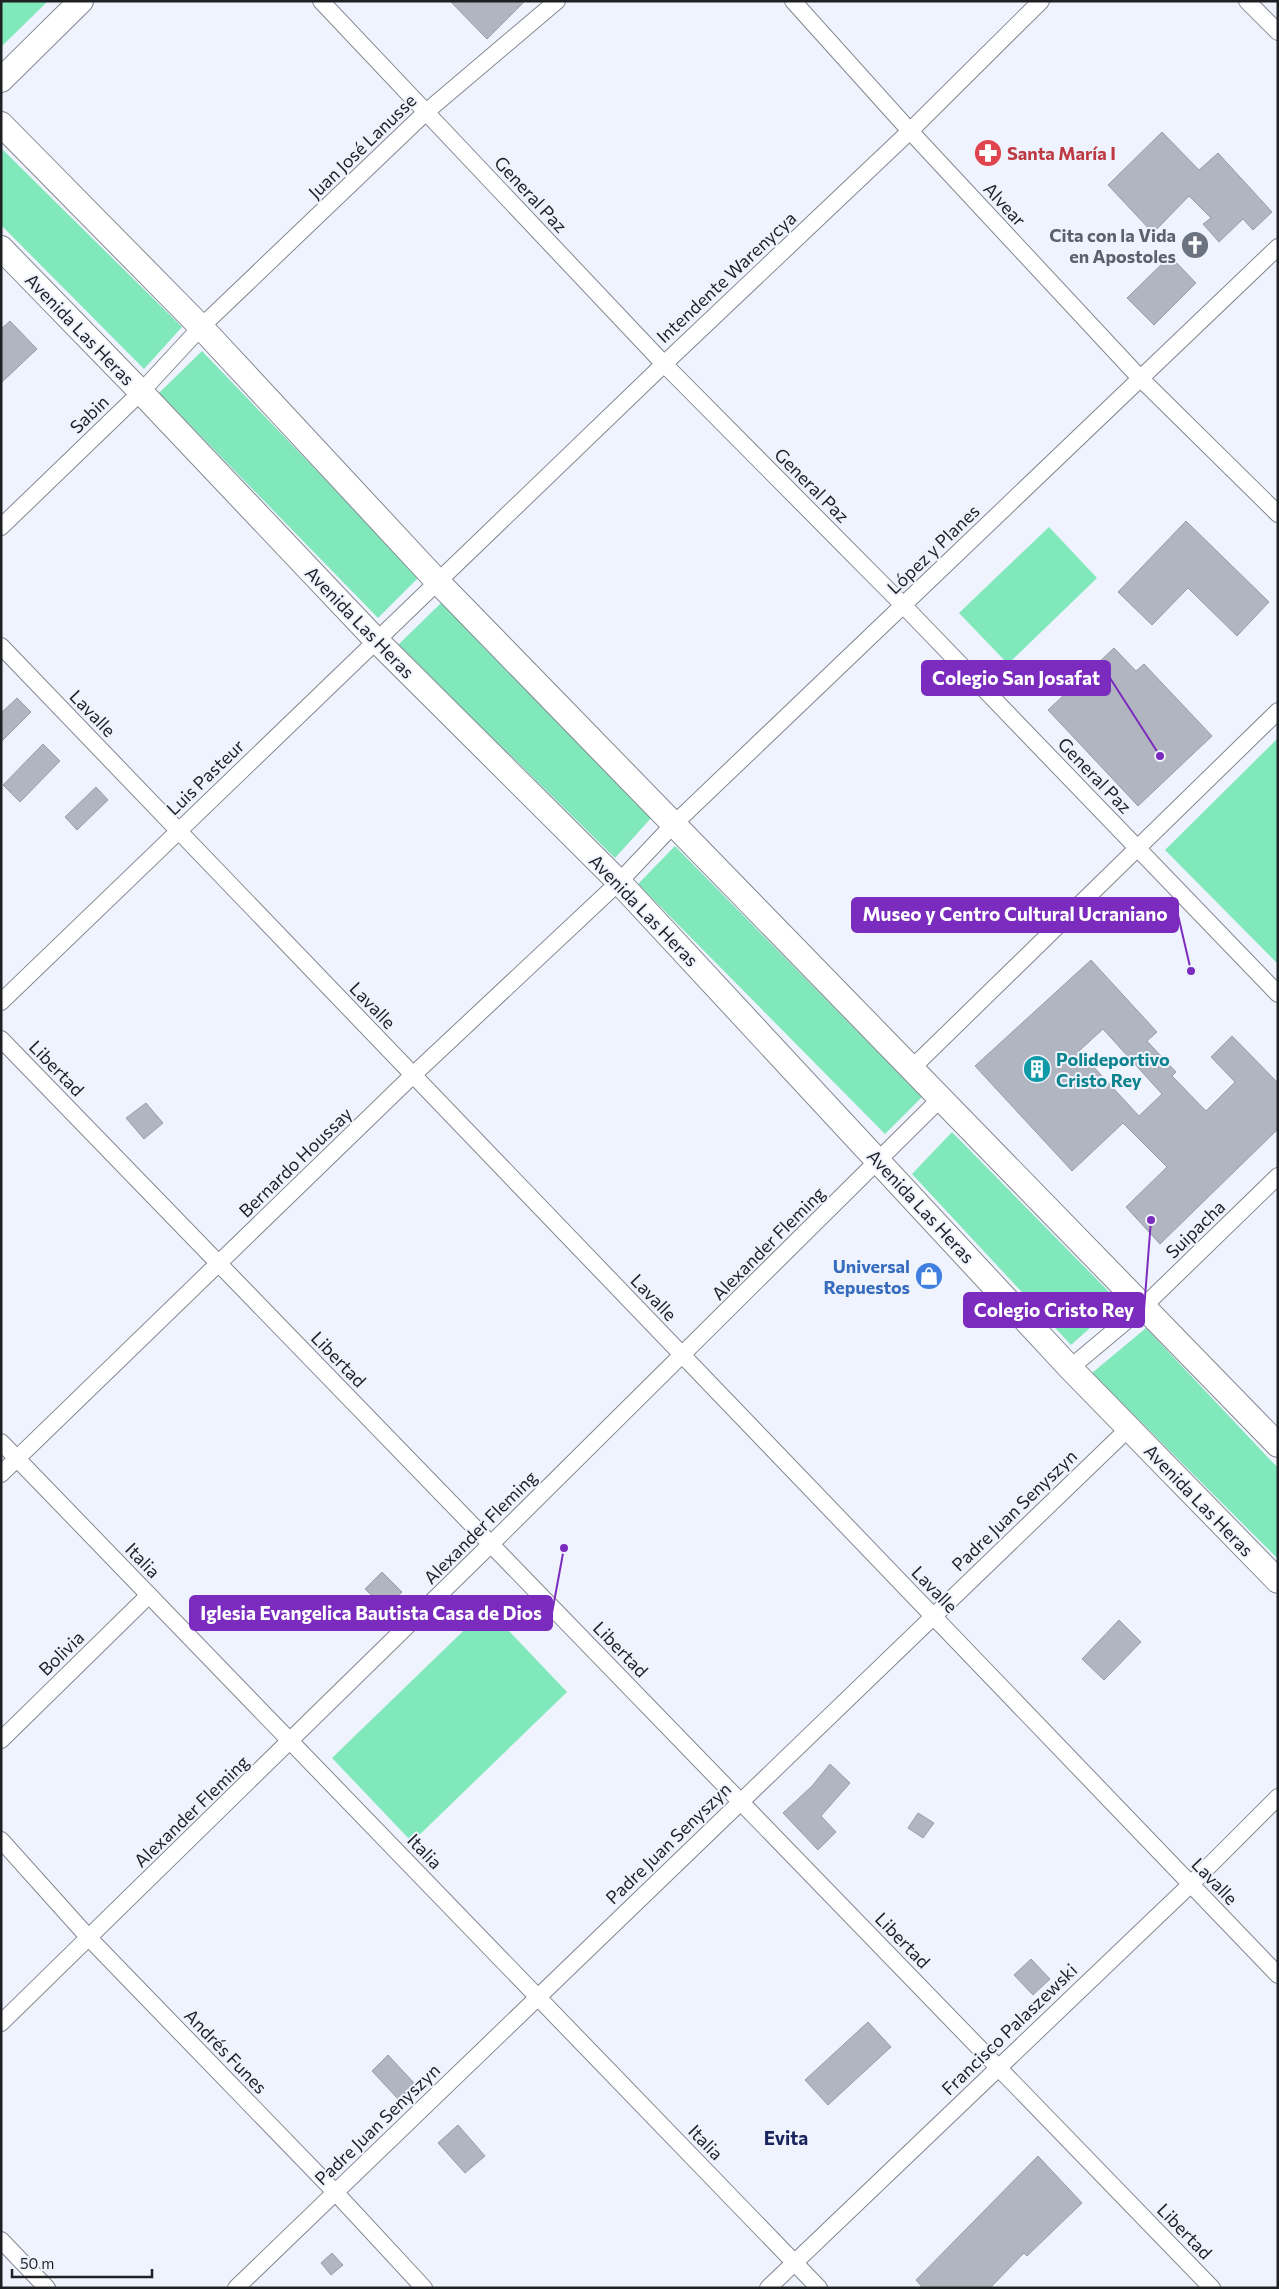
<svg xmlns="http://www.w3.org/2000/svg" width="1279" height="2289" font-family="Commissioner,sans-serif">
<rect width="100%" height="100%" fill="#eff3fd"/>
<g fill="#80e8bb">
<path d="M1,1H48L1,47Z"/>
<path d="M1,148L182,327L144,369L1,225Z"/>
<path d="M202,351L419,577L378,618L159,393Z"/>
<path d="M1049,527L1097,578L1008,664L959,613Z"/>
<path d="M442,602L652,817L615,858L398,645Z"/>
<path d="M1278,738V964L1165,850Z"/>
<path d="M675,846L922,1097L885,1134L638,884Z"/>
<path d="M952,1132L1119,1302L1071,1345L912,1174Z"/>
<path d="M1146,1328L1278,1468V1559L1092,1373Z"/>
<path d="M487,1608L567,1692L412,1842L332,1758Z"/>
</g>
<g fill="#b1b5bf" stroke="#999da7" fill-rule="evenodd">
<path d="M450,1H525L487,39Z"/>
<path d="M1162,132L1199,170L1218,153L1272,212L1253,230L1243,219L1219,242L1203,224L1211,218L1189,196L1153,233L1108,185Z"/>
<path d="M1170,256L1196,283L1154,325L1127,298Z"/>
<path d="M10,321L37,349L1,383V329Z"/>
<path d="M1186,521L1269,602L1237,636L1188,588L1152,625L1118,592Z"/>
<path d="M1114,648L1136,671L1144,664L1212,736L1138,806L1048,710Z"/>
<path d="M17,698L31,712L1,742V713Z"/>
<path d="M43,744L60,761L20,802L3,785Z"/>
<path d="M96,787L108,800L77,830L65,817Z"/>
<path d="M1091,960L1157,1032L1147,1041L1176,1072L1172,1076L1206,1111L1235,1082L1211,1057L1232,1036L1278,1083V1129L1160,1244L1126,1207L1167,1167L1123,1123L1072,1171L975,1066ZM1103,1029L1162,1094L1139,1116L1079,1051Z"/>
<path d="M146,1103L163,1123L144,1139L126,1118Z"/>
<path d="M382,1572L402,1592L386,1609L365,1589Z"/>
<path d="M1119,1620L1141,1642L1104,1680L1082,1659Z"/>
<path d="M830,1764L850,1783L821,1816L836,1832L818,1850L783,1813L812,1786Z"/>
<path d="M918,1813L934,1823L923,1838L908,1828Z"/>
<path d="M1031,1959L1050,1979L1033,1995L1014,1975Z"/>
<path d="M868,2022L891,2047L828,2105L805,2080Z"/>
<path d="M388,2055L415,2084L399,2100L372,2071Z"/>
<path d="M458,2125L485,2156L465,2173L438,2143Z"/>
<path d="M1038,2156L1082,2203L1027,2256L1024,2253L990,2288H923L916,2280Z"/>
<path d="M332,2253L343,2265L331,2275L321,2263Z"/>
</g>
<g fill="none" stroke-linecap="round" stroke-linejoin="round">
<defs>
<g id="minor">
<path d="M321,1L664,364L903,605L1278,994"/>
<path d="M793,1L910,131L1140,378L1278,514"/>
<path d="M1247,1L1278,32"/>
<path d="M1,527L141,392L201,327L426,112L557,1"/>
<path d="M1,646L1278,1975"/>
<path d="M1,1002L664,364L910,131L1041,1"/>
<path d="M1,1039L1212,2288"/>
<path d="M912,1068L1278,711"/>
<path d="M1070,1368L1144,1306L1278,1176"/>
<path d="M1,1442L819,2288"/>
<path d="M1,1474L413,1075L619,882L673,825L1278,247"/>
<path d="M1,1740L149,1595"/>
<path d="M1,1840L89,1938L335,2192L424,2288"/>
<path d="M1,2023L491,1544L940,1099"/>
<path d="M1,2240L47,2288"/>
<path d="M236,2288L1129,1428"/>
<path d="M768,2288L1191,1884L1278,1797"/>
</g>
<g id="secondary">
<path d="M1,80L81,1"/>
<path d="M1,124L201,327L438,582L1278,1445"/>
<path d="M1,248L141,392L377,641L619,882L1070,1368L1278,1581"/>
</g>
</defs>
<use href="#minor" stroke="#858891" stroke-width="18"/>
<use href="#secondary" stroke="#858891" stroke-width="26"/>
<use href="#minor" stroke="#fff" stroke-width="16"/>
<use href="#secondary" stroke="#fff" stroke-width="24"/>
</g>
<defs>
<symbol id="pharmacy-disc" viewBox="-11 -11 22 22"><circle r="9.5" fill="#e0444e" stroke="#eff3fd"/><path d="M-2-6h4v4h4v4h-4v4h-4v-4h-4v-4h4Z" fill="#fff"/></symbol>
<symbol id="church-disc" viewBox="-11 -11 22 22"><circle r="9.5" fill="#6b7280" stroke="#eff3fd"/><path d="M-1.2-6h2.4v3.5h3.3v2.4h-3.3V6h-2.4V-.1h-3.3v-2.4h3.3Z" fill="#fff"/></symbol>
<symbol id="building-disc" viewBox="-11 -11 22 22"><circle r="9.5" fill="#0f9aa8" stroke="#eff3fd"/><path d="M-4-6H4V6H1V3H-1V6H-4ZM-2.5-4.3h1.7v1.8h-1.7ZM.8-4.3h1.7v1.8H.8ZM-2.5-1h1.7V.8h-1.7ZM.8-1h1.7V.8H.8Z" fill="#fff"/></symbol>
<symbol id="shop-disc" viewBox="-11 -11 22 22"><circle r="9.5" fill="#3f7fe0" stroke="#eff3fd"/><path d="M-5-2.5h2.3a2.7 3.5 0 0 1 5.4 0H5L5.5 6h-11ZM-1.5-2.5h3a1.5 2.3 0 0 0-3 0Z" fill="#fff"/></symbol>
</defs>
<g fill-rule="evenodd">
<use href="#pharmacy-disc" x="972" y="137" width="32" height="32"/>
<use href="#church-disc" x="1179" y="229" width="32" height="32"/>
<use href="#building-disc" x="1021" y="1053" width="32" height="32"/>
<use href="#shop-disc" x="913" y="1260" width="32" height="32"/>
</g>
<g text-anchor="middle" dominant-baseline="central" stroke-width="4" stroke-linejoin="round" paint-order="stroke">
<g font-size="18" fill="#1e2024" stroke="#eff3fd">
<text transform="translate(362 146) rotate(-44)">Juan José Lanusse</text>
<text transform="translate(531 194) rotate(47)">General Paz</text>
<text transform="translate(1005 204) rotate(47)">Alvear</text>
<text transform="translate(726 277) rotate(-43)">Intendente Warenycya</text>
<text transform="translate(80 329) rotate(46)">Avenida Las Heras</text>
<text transform="translate(89 414) rotate(-44)">Sabin</text>
<text transform="translate(812 485) rotate(45)">General Paz</text>
<text transform="translate(933 549) rotate(-44)">López y Planes</text>
<text transform="translate(360 622) rotate(46)">Avenida Las Heras</text>
<text transform="translate(93 713) rotate(46)">Lavalle</text>
<text transform="translate(1095 775) rotate(46)">General Paz</text>
<text transform="translate(205 777) rotate(-44)">Luis Pasteur</text>
<text transform="translate(644 910) rotate(46)">Avenida Las Heras</text>
<text transform="translate(373 1005) rotate(46)">Lavalle</text>
<text transform="translate(57 1068) rotate(46)">Libertad</text>
<text transform="translate(295 1162) rotate(-44)">Bernardo Houssay</text>
<text transform="translate(921 1206) rotate(47)">Avenida Las Heras</text>
<text transform="translate(1195 1229) rotate(-44)">Suipacha</text>
<text transform="translate(768 1243) rotate(-45)">Alexander Fleming</text>
<text transform="translate(654 1297) rotate(46)">Lavalle</text>
<text transform="translate(339 1359) rotate(46)">Libertad</text>
<text transform="translate(1199 1500) rotate(46)">Avenida Las Heras</text>
<text transform="translate(1014 1510) rotate(-44)">Padre Juan Senyszyn</text>
<text transform="translate(480 1527) rotate(-45)">Alexander Fleming</text>
<text transform="translate(143 1560) rotate(46)">Italia</text>
<text transform="translate(935 1589) rotate(46)">Lavalle</text>
<text transform="translate(621 1649) rotate(46)">Libertad</text>
<text transform="translate(61 1653) rotate(-44)">Bolivia</text>
<text transform="translate(191 1811) rotate(-44)">Alexander Fleming</text>
<text transform="translate(668 1843) rotate(-44)">Padre Juan Senyszyn</text>
<text transform="translate(425 1851) rotate(46)">Italia</text>
<text transform="translate(1215 1881) rotate(46)">Lavalle</text>
<text transform="translate(903 1940) rotate(46)">Libertad</text>
<text transform="translate(1009 2029) rotate(-44)">Francisco Palaszewski</text>
<text transform="translate(226 2051) rotate(46)">Andrés Funes</text>
<text transform="translate(377 2124) rotate(-44)">Padre Juan Senyszyn</text>
<text transform="translate(706 2142) rotate(46)">Italia</text>
<text transform="translate(1185 2231) rotate(46)">Libertad</text>
</g>
<g font-size="18" font-weight="bold" fill="#be3a42" stroke="#eff3fd" text-anchor="start">
<text x="1007" y="153">Santa María I</text>
</g>
<g font-size="18" font-weight="bold" fill="#5b616d" stroke="#eff3fd" text-anchor="end">
<text x="1176" y="235">Cita con la Vida<tspan x="1176" dy="21">en Apostoles</tspan></text>
</g>
<g font-size="18" font-weight="bold" fill="#0d838f" stroke="#eff3fd" text-anchor="start">
<text x="1056" y="1059">Polideportivo<tspan x="1056" dy="21">Cristo Rey</tspan></text>
</g>
<g font-size="18" font-weight="bold" fill="#366cbe" stroke="#eff3fd" text-anchor="end">
<text x="910" y="1266">Universal<tspan x="910" dy="21">Repuestos</tspan></text>
</g>
<g font-size="19" font-weight="bold" fill="#1b255d" stroke="#eff3fd">
<text x="786" y="2137">Evita</text>
</g>
</g>
<path fill="none" stroke="#7b2cbf" stroke-width="2" d="M1160 756L1110 678M1191 971L1178 915M1151 1220L1144 1310M564 1548L552 1613"/>
<g fill="#7b2cbf" stroke="#eff3fd" stroke-width="2">
<circle cx="1160" cy="756" r="5"/>
<circle cx="1191" cy="971" r="5"/>
<circle cx="1151" cy="1220" r="5"/>
<circle cx="564" cy="1548" r="5"/>
</g>
<g fill="#7b2cbf" stroke="#7b2cbf" stroke-width="2">
<rect x="922" y="661" width="188" height="34" rx="5"/>
<rect x="852" y="898" width="326" height="34" rx="5"/>
<rect x="964" y="1293" width="180" height="34" rx="5"/>
<rect x="190" y="1596" width="362" height="34" rx="5"/>
</g>
<g font-size="19" text-anchor="middle" font-weight="bold" fill="#fff">
<text x="1016" y="685">Colegio San Josafat</text>
<text x="1015" y="921">Museo y Centro Cultural Ucraniano</text>
<text x="1054" y="1317">Colegio Cristo Rey</text>
<text x="371" y="1620">Iglesia Evangelica Bautista Casa de Dios</text>
</g>
<rect width="1279" height="2289" fill="none" stroke="#1e2024" stroke-width="5"/>
<path d="M12 2269v8h140v-8" fill="none" stroke="#1e2024" stroke-width="2.5"/>
<text x="20" y="2269" font-size="15" fill="#1e2024" stroke="#eff3fd" stroke-width="4" paint-order="stroke">50 m</text>
</svg>
